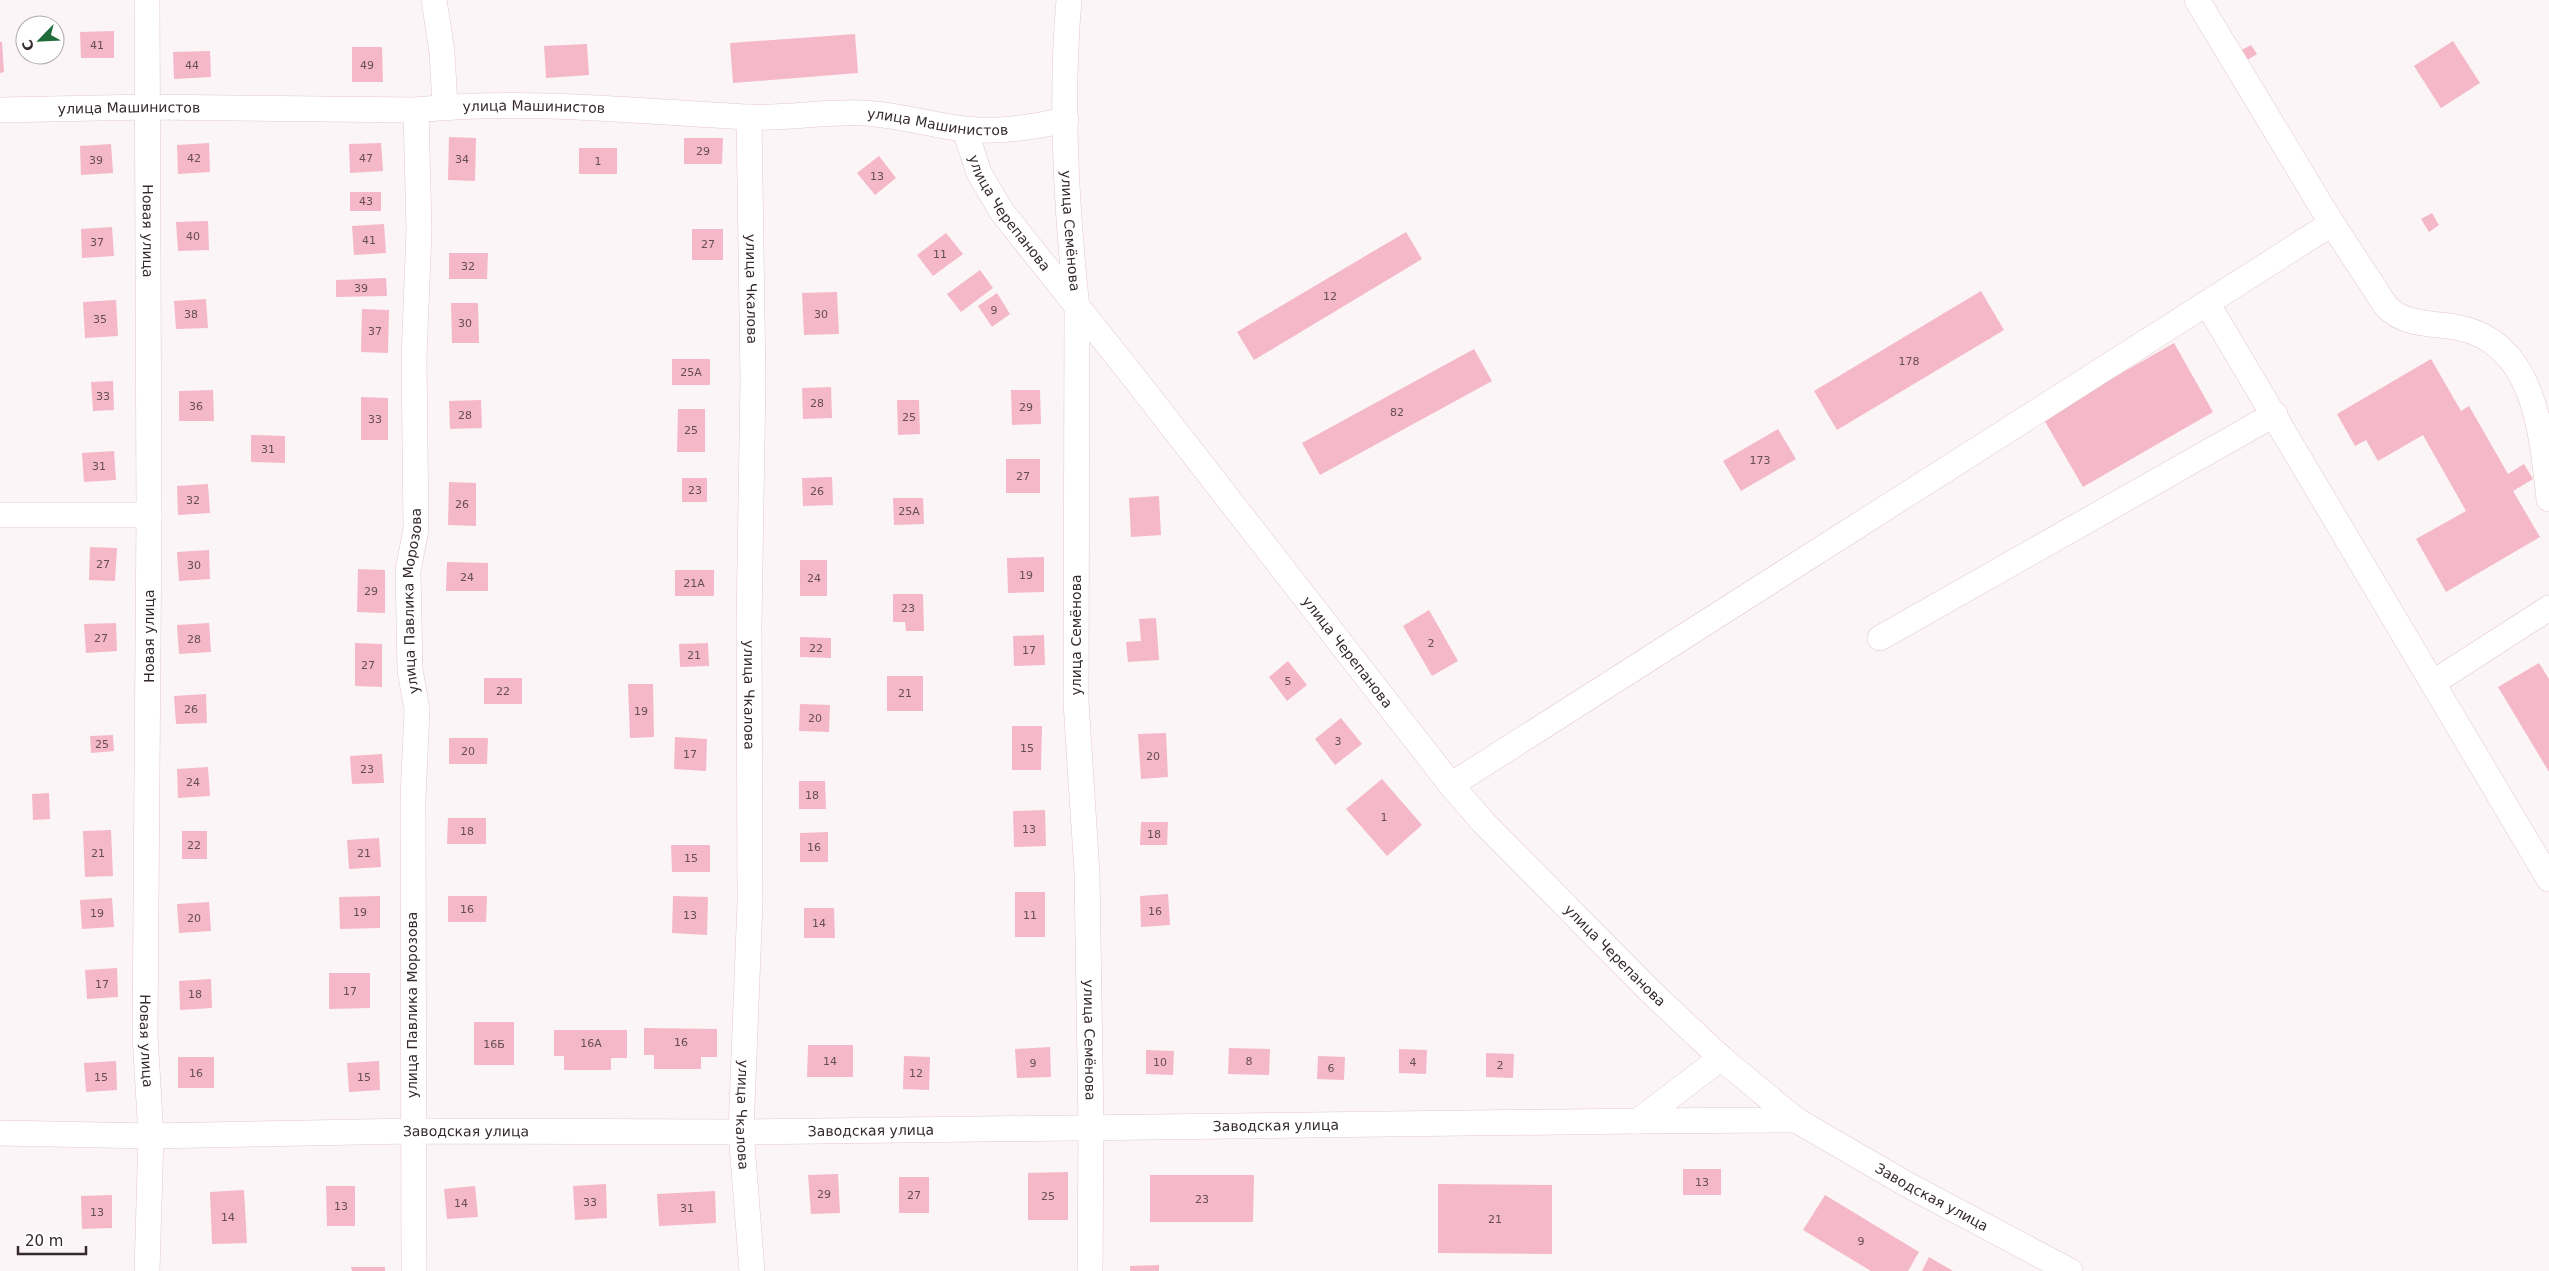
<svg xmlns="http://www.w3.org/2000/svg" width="2549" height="1271" font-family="'DejaVu Sans',sans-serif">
<rect width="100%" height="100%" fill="#fbf5f7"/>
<g fill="#f5b8c8">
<path d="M114,31V58H81L80,32Z"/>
<path d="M855,34L858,73L733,83L730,43Z"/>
<path d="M2453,41L2480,83L2441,108L2414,66Z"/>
<path d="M0,42H2L4,72L0,73Z"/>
<path d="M587,44L589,75L546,78L544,46Z"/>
<path d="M2251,45L2257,54L2244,62L2238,52Z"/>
<path d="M352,47H382L383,82H352Z"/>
<path d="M210,51L211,77L174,79L173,52Z"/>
<path d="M449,137L476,138L475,181L448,180Z"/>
<path d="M684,138H723L722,164H684Z"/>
<path d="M209,143L210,172L178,174L177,145Z"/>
<path d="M381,143L383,171L350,173L349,144Z"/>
<path d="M111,144L113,173L81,175L80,146Z"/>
<rect x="579" y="148" width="38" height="26"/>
<path d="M879,156L896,178L875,195L857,173Z"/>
<rect x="350" y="192" width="31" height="19"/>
<path d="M2432,213L2439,225L2429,232L2421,219Z"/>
<path d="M208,221L209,250L178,251L176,222Z"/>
<path d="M384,224L386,253L354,255L352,226Z"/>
<path d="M112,227L114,256L82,258L81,229Z"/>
<rect x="692" y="229" width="31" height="31"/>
<path d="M1406,232L1422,259L1254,360L1237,332Z"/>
<path d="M946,233L963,254L933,276L917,255Z"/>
<path d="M449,253H488L487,279H449Z"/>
<path d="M980,270L993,288L961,312L947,294Z"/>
<path d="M386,278L387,296L336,297V280Z"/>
<path d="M1981,291L2004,330L1837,430L1814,391Z"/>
<path d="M837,292L839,334L804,335L802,293Z"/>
<path d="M997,293L1010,314L992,327L978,306Z"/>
<path d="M206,299L208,328L176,329L174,301Z"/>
<path d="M116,300L118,336L85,338L83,302Z"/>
<path d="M451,303H478L479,343H452Z"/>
<path d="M362,309L389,310L388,353L361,352Z"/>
<path d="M2174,343L2213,412L2083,487L2043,418Z"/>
<path d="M1474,349L1492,381L1320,475L1302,443Z"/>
<rect x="672" y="359" width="38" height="26"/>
<path d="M2431,359L2461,411L2469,406L2508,474L2524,464L2533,479L2513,491L2540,537L2446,592L2416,539L2466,511L2423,435L2378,461L2366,440L2355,446L2337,414Z"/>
<path d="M113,381L114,410L93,411L91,382Z"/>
<path d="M831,387L832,418L803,419L802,388Z"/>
<path d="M213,390L214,421H179V391Z"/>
<path d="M1011,390H1040L1041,424L1012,425Z"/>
<path d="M361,397L388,398V440H361Z"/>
<path d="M481,400L482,428L450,429L449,401Z"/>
<path d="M897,400H919L920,434L898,435Z"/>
<path d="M678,409H705V452H677Z"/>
<path d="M1778,429L1796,459L1741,491L1723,461Z"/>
<path d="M251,435L285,436V463L251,462Z"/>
<path d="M114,451L116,480L84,482L82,453Z"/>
<rect x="1006" y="459" width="34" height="34"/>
<path d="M832,477L833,505L803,506L802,478Z"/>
<rect x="682" y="478" width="25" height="24"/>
<path d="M449,482L476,483V526L448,525Z"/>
<path d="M208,484L210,513L178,515L177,486Z"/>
<path d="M1159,496L1161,535L1131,537L1129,498Z"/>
<path d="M893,498H923L924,524L894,525Z"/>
<path d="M90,547L117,548L115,581L89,580Z"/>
<path d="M209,550L210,579L179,581L177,552Z"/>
<path d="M1044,557V592L1008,593L1007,558Z"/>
<rect x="800" y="560" width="27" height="36"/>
<path d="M447,562L488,563V591H446Z"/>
<path d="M358,569L385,570V613L357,612Z"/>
<rect x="675" y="570" width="39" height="26"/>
<path d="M893,594H923L924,631H906L905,622H893Z"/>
<path d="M1429,610L1458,661L1432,676L1403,626Z"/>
<path d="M1156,618L1159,660L1128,662L1126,642L1141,641L1139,619Z"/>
<path d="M116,623L117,651L86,653L84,624Z"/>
<path d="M209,623L211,652L179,654L177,625Z"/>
<path d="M1044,635L1045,665L1014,666L1013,636Z"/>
<path d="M800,637L831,638V658L800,657Z"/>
<path d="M355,643L382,644V687L355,686Z"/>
<path d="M708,643L709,666L680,667L679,644Z"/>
<path d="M1288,661L1307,685L1287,701L1269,677Z"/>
<path d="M2539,663L2549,679V772L2498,687Z"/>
<rect x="887" y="676" width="36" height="35"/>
<rect x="484" y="678" width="38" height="26"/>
<path d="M628,684H653L654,737L630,738Z"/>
<path d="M206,694L207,723L176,724L174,696Z"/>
<path d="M800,704L830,705L829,732L799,731Z"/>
<path d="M1341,718L1362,744L1335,765L1315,739Z"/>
<path d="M1012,726H1042L1041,770H1012Z"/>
<path d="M1166,733L1168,777L1141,779L1138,734Z"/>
<path d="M113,735L114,751L91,753L90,736Z"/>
<path d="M675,737L707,739L706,771L674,769Z"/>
<path d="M449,738H488L487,764H449Z"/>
<path d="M382,754L384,783L352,784L350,756Z"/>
<path d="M208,767L210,796L178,798L177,769Z"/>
<path d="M1382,779L1422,825L1387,856L1346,809Z"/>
<path d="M799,781H825L826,809H799Z"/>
<path d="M49,793L50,819L33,820L32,794Z"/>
<path d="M1045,810L1046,846L1014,847L1013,811Z"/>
<path d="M448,818H486V844H447Z"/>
<path d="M1141,822H1168L1167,845H1140Z"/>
<path d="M111,830L113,876L85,877L83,831Z"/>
<rect x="182" y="831" width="25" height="28"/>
<path d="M828,832V862H800V833Z"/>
<path d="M379,838L381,867L349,869L347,840Z"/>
<path d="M671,845H710V872H672Z"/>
<rect x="1015" y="892" width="30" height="45"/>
<path d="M1168,894L1170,925L1141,927L1140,896Z"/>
<path d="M380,896V928L340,929L339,897Z"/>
<path d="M448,896H487L486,922H448Z"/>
<path d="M673,896L708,897L707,935L672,933Z"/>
<path d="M112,898L114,927L82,929L80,900Z"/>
<path d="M209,902L211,931L179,933L177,904Z"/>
<path d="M804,908H834L835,938H804Z"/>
<path d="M117,968L118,997L87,999L85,970Z"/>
<path d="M329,973H370V1008L329,1009Z"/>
<path d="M211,979L212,1008L180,1010L179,981Z"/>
<rect x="474" y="1022" width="40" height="43"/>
<path d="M644,1028L717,1029V1057H701V1069H654V1055H644Z"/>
<path d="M554,1030H627V1058H611V1070H564V1056H554Z"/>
<path d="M808,1045H853V1077H807Z"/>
<path d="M1050,1047L1051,1077L1017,1078L1015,1049Z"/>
<path d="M1229,1048L1270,1049L1269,1075L1228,1074Z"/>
<path d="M1399,1049L1427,1050L1426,1074L1399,1073Z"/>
<path d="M1146,1050L1174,1051L1173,1075L1146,1074Z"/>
<path d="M1486,1053L1514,1054L1513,1078L1486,1077Z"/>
<path d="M904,1056L930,1057L929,1090L903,1089Z"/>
<path d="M1318,1056L1345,1057L1344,1080L1317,1079Z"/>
<rect x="178" y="1057" width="36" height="31"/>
<path d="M116,1061L117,1090L86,1092L84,1063Z"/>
<path d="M379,1061L380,1090L349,1092L347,1063Z"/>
<rect x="1683" y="1169" width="38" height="26"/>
<path d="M1068,1172V1220H1028V1173Z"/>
<path d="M838,1174L840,1213L811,1214L808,1175Z"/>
<path d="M1150,1175H1254L1253,1222H1150Z"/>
<rect x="899" y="1177" width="30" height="36"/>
<path d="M606,1184L607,1218L575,1220L573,1186Z"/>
<path d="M1438,1184L1552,1185V1254L1438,1253Z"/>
<path d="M326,1186H355V1226H327Z"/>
<path d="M475,1186L478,1217L447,1219L444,1189Z"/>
<path d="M244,1190L247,1243L212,1244L210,1192Z"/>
<path d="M715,1191L716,1223L659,1226L657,1194Z"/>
<path d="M112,1195V1228L82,1229L81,1196Z"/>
<path d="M1825,1195L1919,1252L1908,1271H1871L1803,1230Z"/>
<path d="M1929,1257L1953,1271H1922Z"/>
<path d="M1159,1265V1271H1130V1266Z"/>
<path d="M351,1267H385V1271H352Z"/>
</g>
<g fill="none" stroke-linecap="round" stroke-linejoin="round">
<defs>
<g id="minor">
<path id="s1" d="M147,0L149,515L145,1035L151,1136L147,1271"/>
<path d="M434,0L442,52L445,107"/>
<path id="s2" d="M1069,0C1060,101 1066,207 1077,308L1076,702L1087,873L1091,1126L1090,1271"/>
<path d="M2197,0C2236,65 2275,130 2314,194C2330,222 2349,249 2367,277C2374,286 2380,299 2388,308C2406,326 2437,323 2460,328C2536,344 2542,436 2549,499"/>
<path id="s3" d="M0,110L147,107L416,110C526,99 636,111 747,117C786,119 825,111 864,113C898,115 931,125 964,129C997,133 1034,127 1066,120"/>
<path id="s4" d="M749,117L753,380L749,623L750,902L741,1132L752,1271"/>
<path id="s5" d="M965,130L979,173L1002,212L1132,375L1451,785L1484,823L1650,991L1721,1058L1796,1120L1908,1185L2070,1271"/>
<path d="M2207,303L2549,879"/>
<path d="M0,515H149"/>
<path d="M1880,638L2275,414"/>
<path d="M2434,682L2549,608"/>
<path d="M1451,785L2331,224"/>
<path d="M1638,1121L1796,1120"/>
<path id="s6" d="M0,1133L151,1136L412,1131L741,1132L1638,1121L1721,1058"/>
<path id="s7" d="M414,1271L413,799L417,710L410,670L408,571L416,529L414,358L419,231L416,110"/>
</g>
</defs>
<use href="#minor" stroke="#e4c7ce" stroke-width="26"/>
<use href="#minor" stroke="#fff" stroke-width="25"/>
</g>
<g text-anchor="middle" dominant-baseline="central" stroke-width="5" stroke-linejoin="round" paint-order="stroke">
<g font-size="11" fill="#654e54">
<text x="97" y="45">41</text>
<text x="192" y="65">44</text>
<text x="367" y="65">49</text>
<text x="703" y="151">29</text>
<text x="194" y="158">42</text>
<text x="366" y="158">47</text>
<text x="462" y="159">34</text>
<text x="96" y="160">39</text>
<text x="598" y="161">1</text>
<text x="877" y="176">13</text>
<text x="366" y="201">43</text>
<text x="193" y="236">40</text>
<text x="369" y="240">41</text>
<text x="97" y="242">37</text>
<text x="708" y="244">27</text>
<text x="940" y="254">11</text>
<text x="468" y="266">32</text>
<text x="361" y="288">39</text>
<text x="1330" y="296">12</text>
<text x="994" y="310">9</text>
<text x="191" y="314">38</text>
<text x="821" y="314">30</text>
<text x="100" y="319">35</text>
<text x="465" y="323">30</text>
<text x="375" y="331">37</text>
<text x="1909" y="361">178</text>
<text x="691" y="372">25А</text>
<text x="103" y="396">33</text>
<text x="817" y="403">28</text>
<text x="196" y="406">36</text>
<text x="1026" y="407">29</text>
<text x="1397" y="412">82</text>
<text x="465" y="415">28</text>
<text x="909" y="417">25</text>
<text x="375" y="419">33</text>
<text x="691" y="430">25</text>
<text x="268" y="449">31</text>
<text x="1760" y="460">173</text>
<text x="99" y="466">31</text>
<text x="1023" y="476">27</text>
<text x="695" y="490">23</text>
<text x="817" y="491">26</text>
<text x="193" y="500">32</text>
<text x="462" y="504">26</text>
<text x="909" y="511">25А</text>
<text x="103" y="564">27</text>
<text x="194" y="565">30</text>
<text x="1026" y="575">19</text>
<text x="467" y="577">24</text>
<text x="814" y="578">24</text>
<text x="694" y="583">21А</text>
<text x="371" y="591">29</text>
<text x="908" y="608">23</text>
<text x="101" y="638">27</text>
<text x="194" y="639">28</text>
<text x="1431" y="643">2</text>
<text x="816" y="648">22</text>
<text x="1029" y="650">17</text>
<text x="694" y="655">21</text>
<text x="368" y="665">27</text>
<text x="1288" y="681">5</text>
<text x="503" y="691">22</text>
<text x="905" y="693">21</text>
<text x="191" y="709">26</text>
<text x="641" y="711">19</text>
<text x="815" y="718">20</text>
<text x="1338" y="741">3</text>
<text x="102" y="744">25</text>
<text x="1027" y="748">15</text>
<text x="468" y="751">20</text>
<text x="690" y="754">17</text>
<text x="1153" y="756">20</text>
<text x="367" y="769">23</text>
<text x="193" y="782">24</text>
<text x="812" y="795">18</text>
<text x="1384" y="817">1</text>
<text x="1029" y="829">13</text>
<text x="467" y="831">18</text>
<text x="1154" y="834">18</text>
<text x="194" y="845">22</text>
<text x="814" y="847">16</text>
<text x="98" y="853">21</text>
<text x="364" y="853">21</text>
<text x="691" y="858">15</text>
<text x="467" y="909">16</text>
<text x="1155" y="911">16</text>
<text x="360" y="912">19</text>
<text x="97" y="913">19</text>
<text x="690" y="915">13</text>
<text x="1030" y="915">11</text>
<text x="194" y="918">20</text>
<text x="819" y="923">14</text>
<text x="102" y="984">17</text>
<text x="350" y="991">17</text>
<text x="195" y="994">18</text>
<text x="681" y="1042">16</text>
<text x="591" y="1043">16А</text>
<text x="494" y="1044">16Б</text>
<text x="830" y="1061">14</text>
<text x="1249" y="1061">8</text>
<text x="1160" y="1062">10</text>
<text x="1413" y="1062">4</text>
<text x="1033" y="1063">9</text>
<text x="1500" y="1065">2</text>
<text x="1331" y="1068">6</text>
<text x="196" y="1073">16</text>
<text x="916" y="1073">12</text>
<text x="101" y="1077">15</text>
<text x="364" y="1077">15</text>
<text x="1702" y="1182">13</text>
<text x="824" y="1194">29</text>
<text x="914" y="1195">27</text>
<text x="1048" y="1196">25</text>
<text x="1202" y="1199">23</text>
<text x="590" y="1202">33</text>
<text x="461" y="1203">14</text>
<text x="341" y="1206">13</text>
<text x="687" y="1208">31</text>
<text x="97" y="1212">13</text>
<text x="228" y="1217">14</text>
<text x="1495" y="1219">21</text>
<text x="1861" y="1241">9</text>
</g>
<g font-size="14" fill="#352a2d" stroke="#fff">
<text stroke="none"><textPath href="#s3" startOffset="534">улица Машинистов</textPath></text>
<text stroke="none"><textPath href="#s3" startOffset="129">улица Машинистов</textPath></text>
<text stroke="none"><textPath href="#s3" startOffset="939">улица Машинистов</textPath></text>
<text stroke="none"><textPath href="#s5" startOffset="95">улица Черепанова</textPath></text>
<text stroke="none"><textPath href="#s1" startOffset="231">Новая улица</textPath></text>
<text stroke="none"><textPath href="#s2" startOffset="231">улица Семёнова</textPath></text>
<text stroke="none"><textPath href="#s4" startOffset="172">улица Чкалова</textPath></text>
<text stroke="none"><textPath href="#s7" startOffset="671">улица Павлика Морозова</textPath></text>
<text transform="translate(1076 635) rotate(-90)">улица Семёнова</text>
<text transform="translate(149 636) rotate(-90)">Новая улица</text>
<text stroke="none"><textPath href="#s5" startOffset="650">улица Черепанова</textPath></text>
<text stroke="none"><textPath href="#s4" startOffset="578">улица Чкалова</textPath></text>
<text stroke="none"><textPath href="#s5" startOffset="1055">улица Черепанова</textPath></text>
<text transform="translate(412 1005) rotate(-90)">улица Павлика Морозова</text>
<text stroke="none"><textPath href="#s2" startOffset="1041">улица Семёнова</textPath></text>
<text stroke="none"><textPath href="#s1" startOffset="1041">Новая улица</textPath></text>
<text stroke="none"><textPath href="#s4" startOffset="998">улица Чкалова</textPath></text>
<text stroke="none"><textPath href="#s6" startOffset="1276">Заводская улица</textPath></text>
<text stroke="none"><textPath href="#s6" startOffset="871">Заводская улица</textPath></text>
<text stroke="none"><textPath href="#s6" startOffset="466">Заводская улица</textPath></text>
<text stroke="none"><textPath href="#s5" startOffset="1456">Заводская улица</textPath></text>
</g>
</g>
<g transform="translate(40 40) rotate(246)"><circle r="24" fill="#ffffff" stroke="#aeaaab"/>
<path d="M0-4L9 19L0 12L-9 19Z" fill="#206b3a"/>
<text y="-8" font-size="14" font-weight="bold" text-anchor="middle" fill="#352a2d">С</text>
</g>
<path d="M18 1246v8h68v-8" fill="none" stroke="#352a2d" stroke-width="2.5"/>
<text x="25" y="1246" font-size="15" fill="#352a2d" stroke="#ffffff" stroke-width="4" paint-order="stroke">20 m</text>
</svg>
